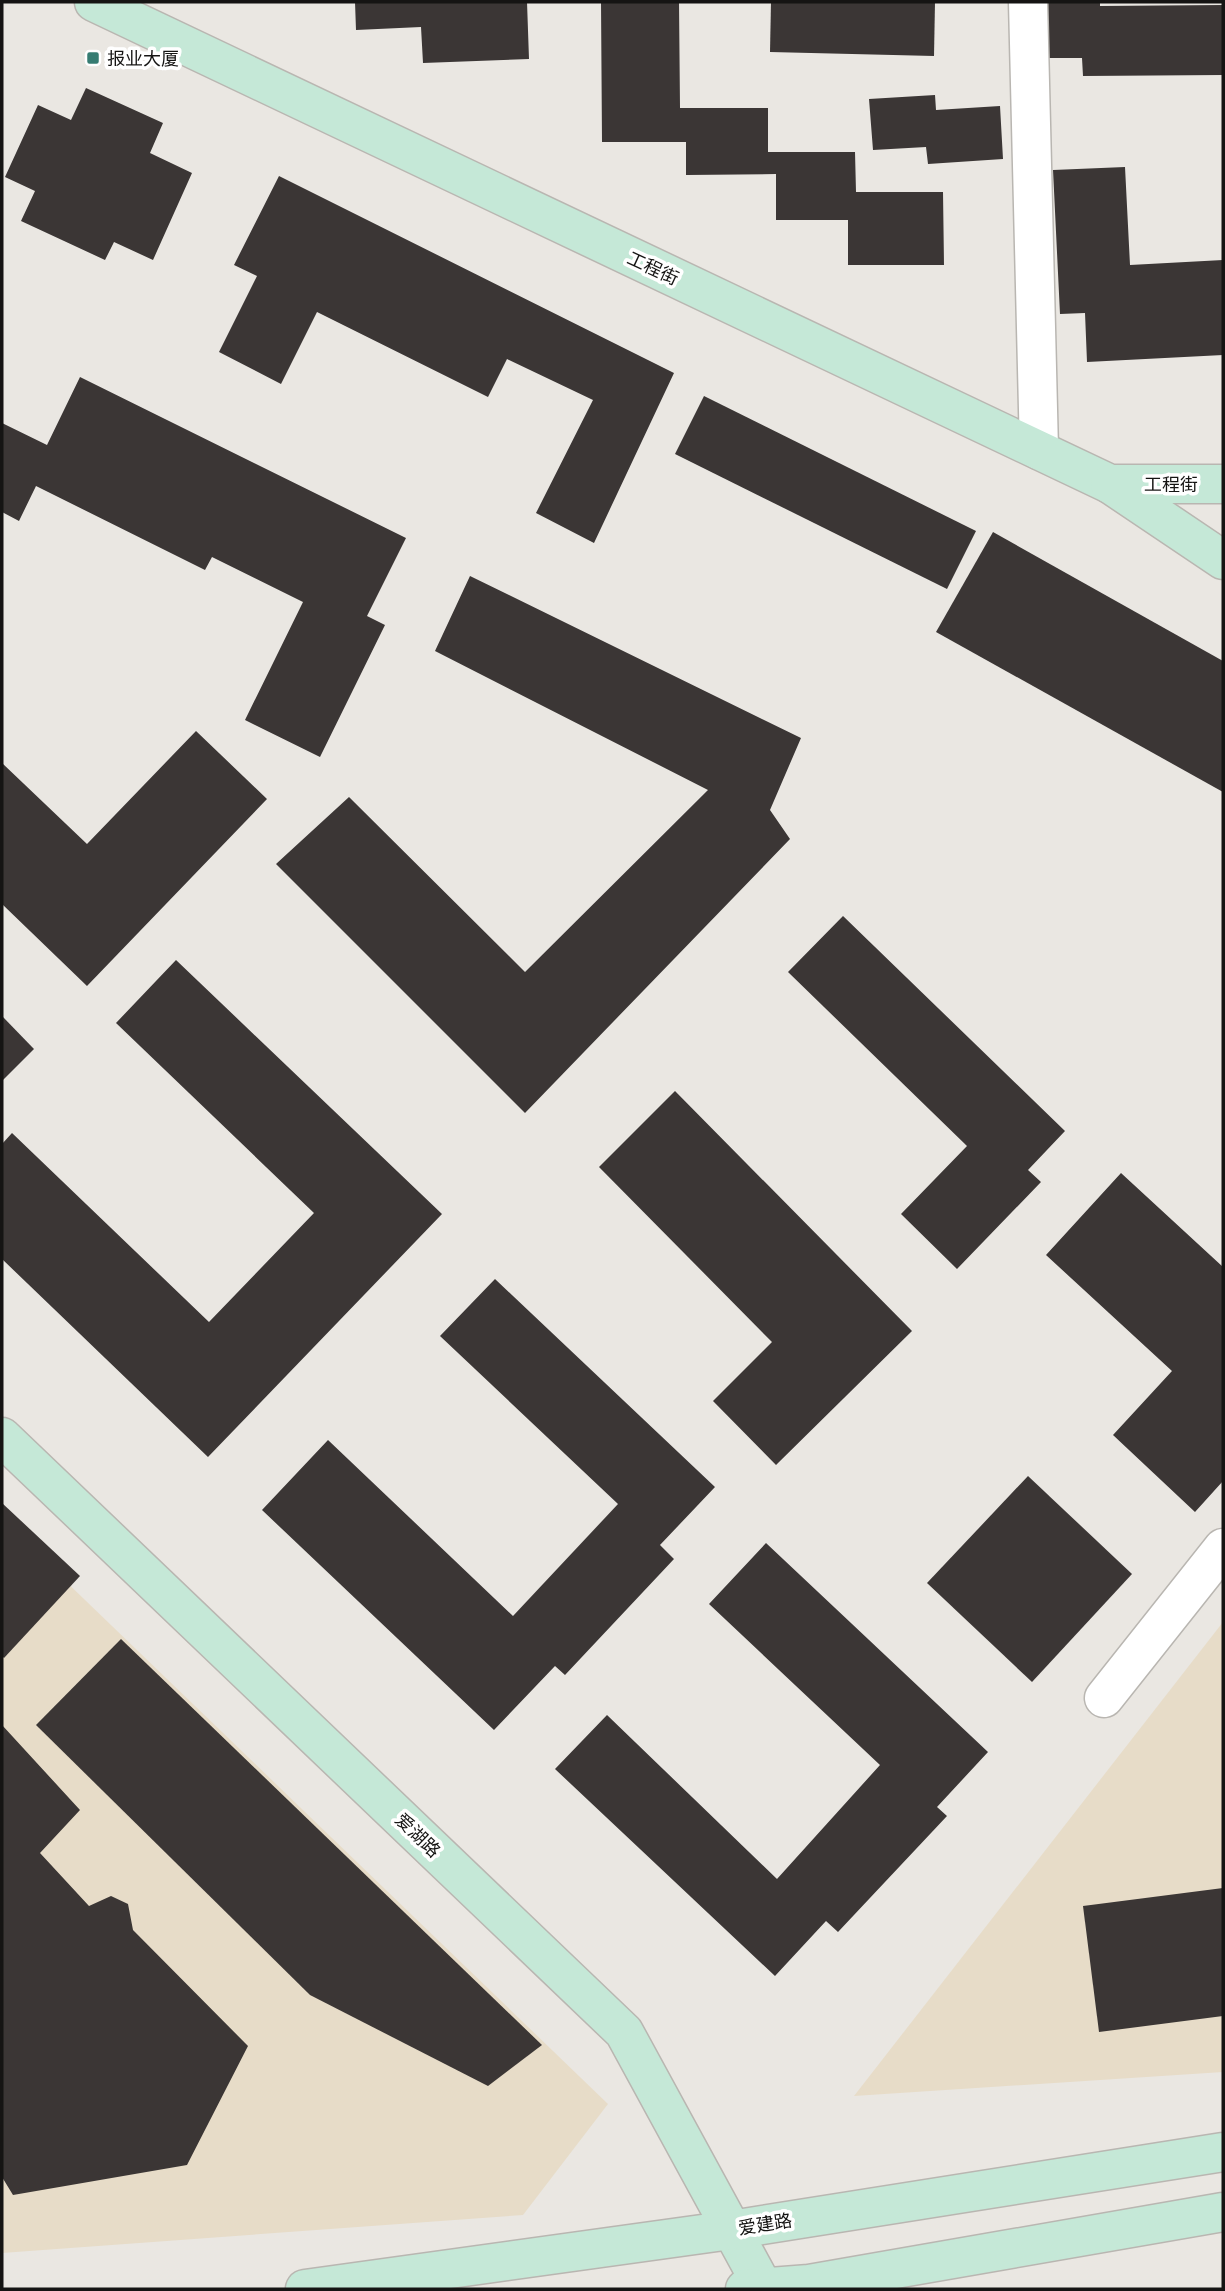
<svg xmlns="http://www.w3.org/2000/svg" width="1225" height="2291" font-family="Mulish,'Noto Sans SC',sans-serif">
<rect width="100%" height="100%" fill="#eae7e2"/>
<g fill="#e7dcc8">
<path d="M2,1520L608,2104L523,2215L2,2253Z"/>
<path d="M1223,1622V2072L854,2096Z"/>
</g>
<g fill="#3b3635">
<path d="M355,2H527L529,59L423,63L421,27L356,30Z"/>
<path d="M601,2H679L680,108H768V152H855L856,192H943L944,265H848V220H776V174L686,175V142H602Z"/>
<path d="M771,2H935L934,56L770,52Z"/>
<path d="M1037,2H1100V6L1223,5V75L1083,76L1082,58H1038Z"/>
<path d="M86,88L163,123L150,153L192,173L153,260L114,242L105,260L21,221L35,191L5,177L38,105L71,120Z"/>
<path d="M935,95L936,110L1000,106L1003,159L928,164L926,147L873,150L869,99Z"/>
<path d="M1125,167L1130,265L1223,260V355L1087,362L1085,313L1060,314L1053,170Z"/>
<path d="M279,176L674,373L594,543L536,513L593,400L507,359L488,397L317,312L281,384L219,352L257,276L234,265Z"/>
<path d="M80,377L406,538L367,616L385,625L320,757L245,720L303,602L212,557L205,570L36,486L19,521L2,512V423L47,445Z"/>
<path d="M704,396L976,531L947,589L675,454Z"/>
<path d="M993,532L1223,661V792L936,632Z"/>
<path d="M470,576L801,738L770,810L790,839L525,1113L276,864L349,797L525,972L708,790L435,651Z"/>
<path d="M196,731L267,799L87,986L2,904V763L87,844Z"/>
<path d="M843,916L1065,1131L1028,1170L1041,1182L957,1269L901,1214L967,1146L788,972Z"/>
<path d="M176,960L442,1214L208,1457L2,1259V1144L12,1133L209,1322L314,1213L116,1023Z"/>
<path d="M2,1016L34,1049L2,1081Z"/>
<path d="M675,1091L912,1331L776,1465L713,1401L772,1342L599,1167Z"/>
<path d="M1121,1173L1223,1267V1481L1195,1512L1113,1435L1172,1371L1046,1255Z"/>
<path d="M495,1279L715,1487L660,1545L674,1559L565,1675L555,1666L494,1730L262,1510L328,1440L513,1616L618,1504L440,1336Z"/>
<path d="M1028,1476L1132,1574L1032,1682L927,1583Z"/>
<path d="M2,1503L80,1576L4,1658L2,1656Z"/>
<path d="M766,1543L988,1752L937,1807L947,1816L838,1932L826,1921L775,1976L555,1769L607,1715L777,1879L880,1765L709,1604Z"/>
<path d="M121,1639L542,2045L488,2086L310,1995L36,1725Z"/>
<path d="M2,1725L80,1810L40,1853L89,1906L111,1896L128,1904L133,1930L248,2046L187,2165L13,2195L2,2177Z"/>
<path d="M1223,1888V2016L1099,2032L1083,1906Z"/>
</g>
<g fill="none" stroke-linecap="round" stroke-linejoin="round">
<defs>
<g id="street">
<path d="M1028,2L1039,450"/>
<path d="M1104,1698L1223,1548"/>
</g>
<g id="secondary">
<path d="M94,2L1110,484H1223"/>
<path d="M1110,484L1223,560"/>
<path d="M2,1437L624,2032L763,2287"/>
<path d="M305,2289L731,2230L1223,2152"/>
<path d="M745,2289L809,2284L1223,2212"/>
</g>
</defs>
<use href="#street" stroke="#b9b6b1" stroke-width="41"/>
<use href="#secondary" stroke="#b9b6b1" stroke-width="41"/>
<use href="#street" stroke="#fff" stroke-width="38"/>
<use href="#secondary" stroke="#c5e8d7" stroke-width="38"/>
</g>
<rect fill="#367c72" stroke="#fff" stroke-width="2.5" x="86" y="51" width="14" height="14" rx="3.5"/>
<g text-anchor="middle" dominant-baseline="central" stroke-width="7" stroke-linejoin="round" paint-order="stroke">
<g font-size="18" fill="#151413" stroke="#fff" text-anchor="start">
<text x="107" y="58">报业大厦</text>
</g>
<g font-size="18" fill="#151413" stroke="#fff">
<text transform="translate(653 268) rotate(25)">工程街</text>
<text x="1171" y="484">工程街</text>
<text transform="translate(418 1835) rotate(44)">爱湖路</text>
<text transform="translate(765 2224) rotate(-9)">爱建路</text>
</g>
</g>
<rect width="1225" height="2291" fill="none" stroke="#151413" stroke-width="7"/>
</svg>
